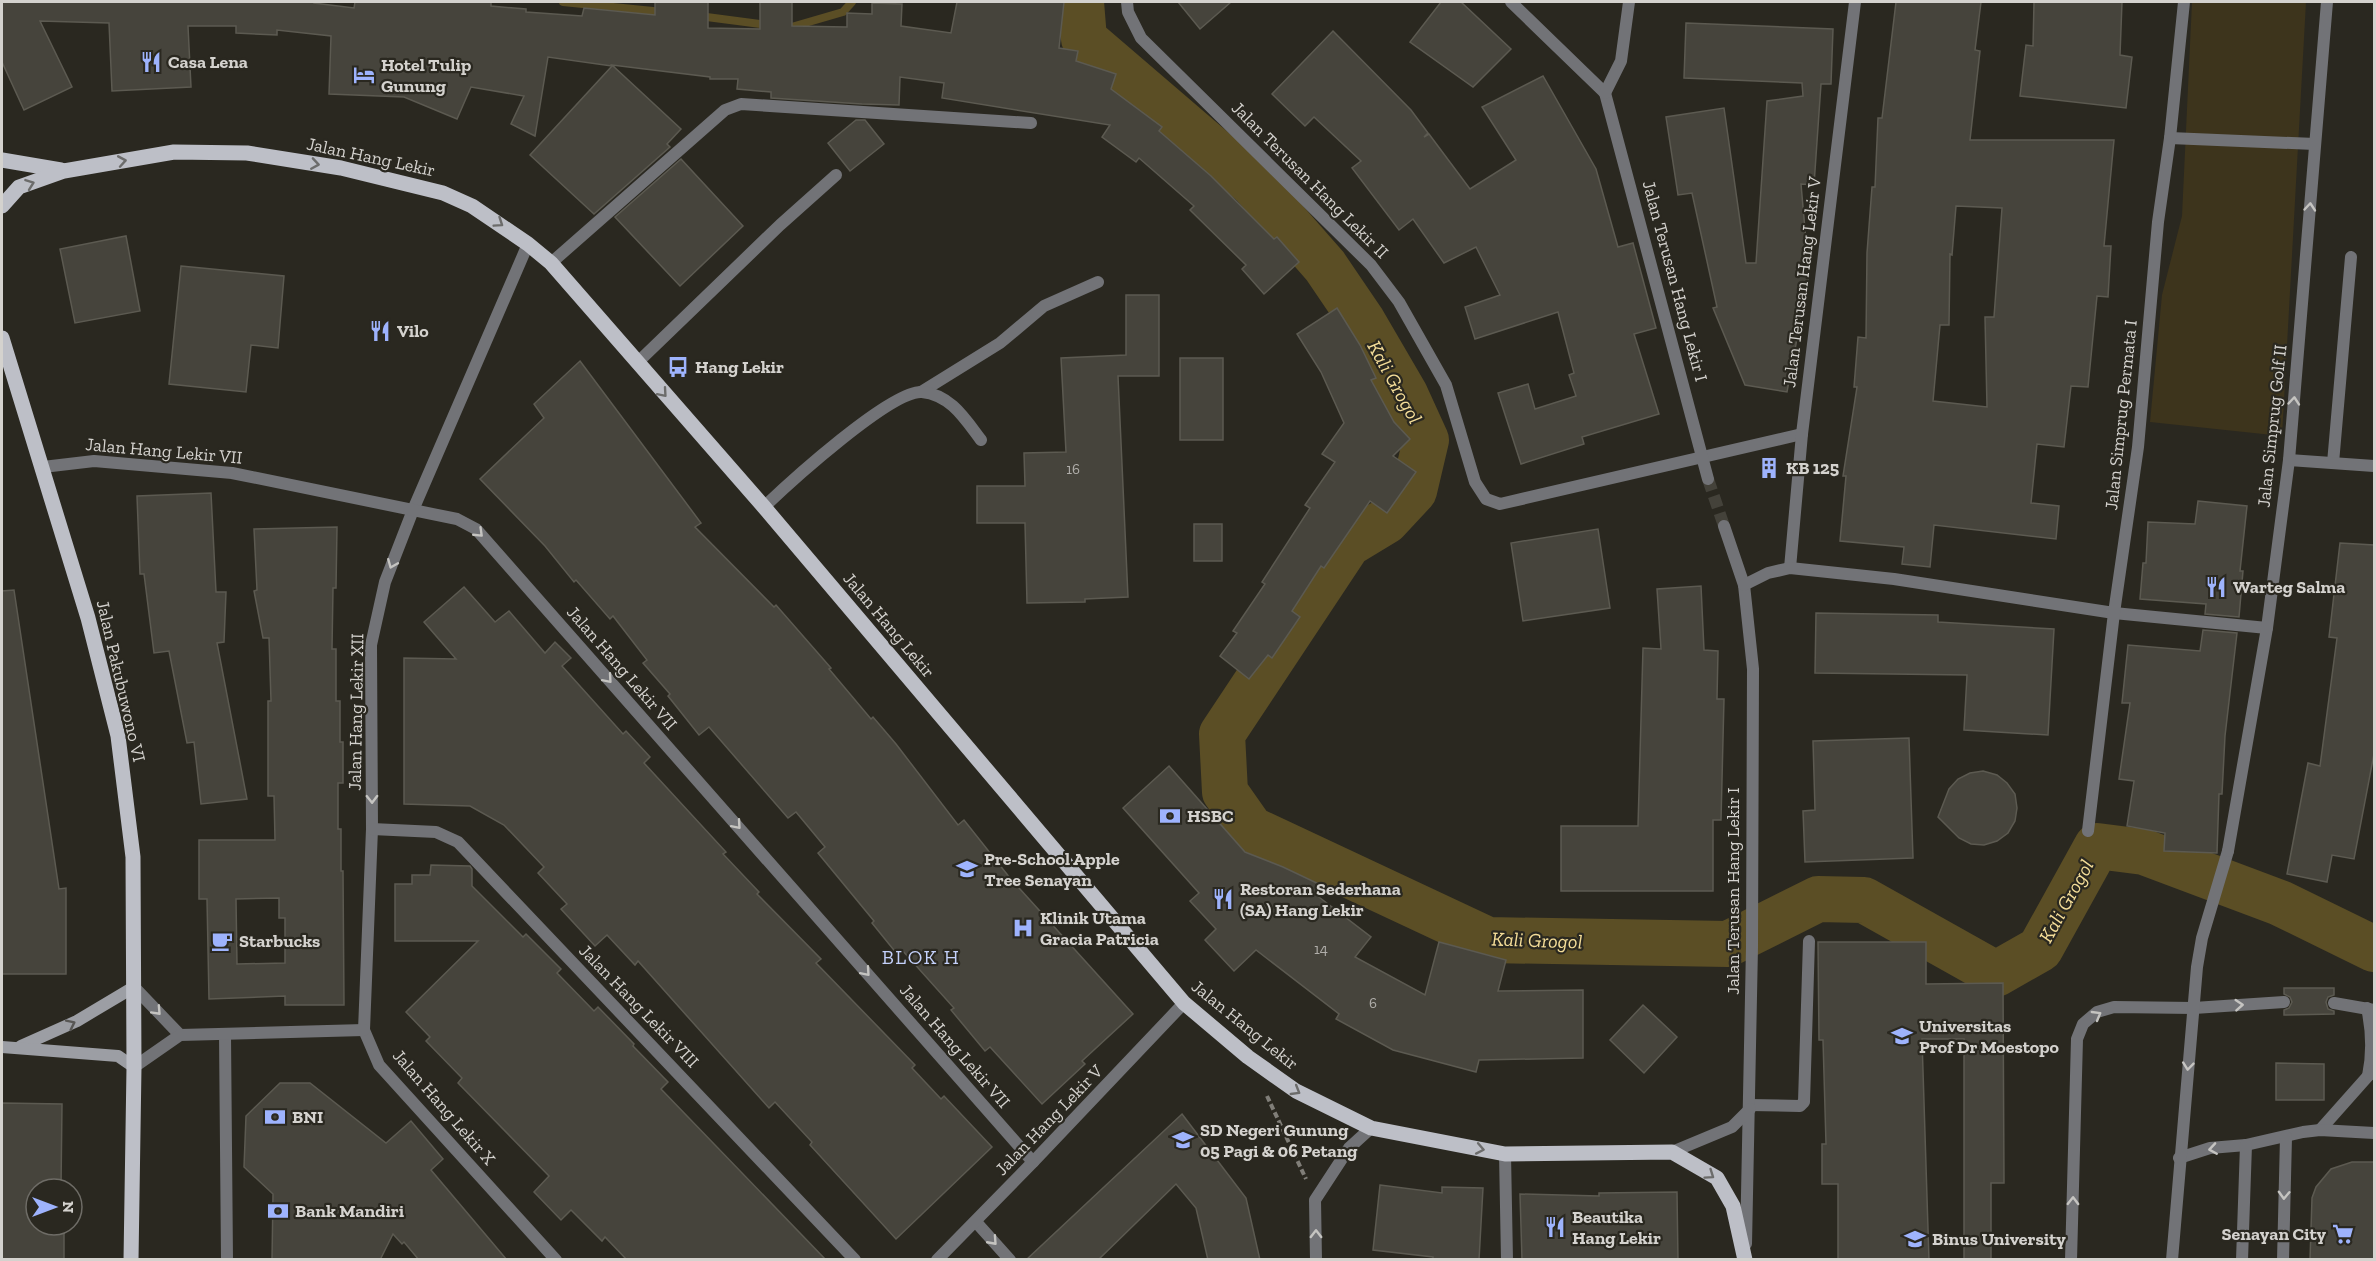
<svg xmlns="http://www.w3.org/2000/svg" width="2376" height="1261" font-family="'Zilla Slab',serif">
<rect width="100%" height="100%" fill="#2a2820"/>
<path fill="#3d341c" d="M2192,2H2306L2282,436L2150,422L2162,295L2182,216Z"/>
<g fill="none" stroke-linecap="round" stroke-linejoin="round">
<g stroke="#5b4e25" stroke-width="8">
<path d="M563,2L663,12"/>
<path d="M699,16L768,25"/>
<path d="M788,28L843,12L852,2"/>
</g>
<path stroke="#5b4e25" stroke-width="46" d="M1081,2L1084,39L1253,184L1325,266L1363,322L1405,394L1426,440L1414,491L1386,521L1348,544L1222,734L1225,792L1251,829L1488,940L1728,944L1818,899L1864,900L1996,974L2040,949L2097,846L2144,852L2280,903L2374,949"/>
</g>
<g fill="#46443c" stroke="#5c5a51" stroke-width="1.5" fill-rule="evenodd">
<path d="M2,2H314V3L354,8L355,2H491V6L526,9V12L582,16L584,8L655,15V2H708V28L760,29V2H792V26L847,27V13L872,14V3L902,4L901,26L951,33L957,2H1064L1059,48L1078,51L1076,61L1116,74L1111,89L1162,127L1159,131L1211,176L1274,239L1277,237L1299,262L1264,294L1242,269L1246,265L1190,210L1194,206L1139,158L1136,162L1102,137L1110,125L942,98L944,83L900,77L899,105L862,104L771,98V92L737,89L738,79H710V77L612,65L681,129L667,144L670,147L594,214L530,155L612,66L548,57L535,136L511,124L524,96L471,87L457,119L404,97L329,94L331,36L277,30V35L236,33V26H188L191,87L112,91L109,23L40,21L72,87L24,110L2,62Z"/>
<path d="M1178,2H1231L1200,29Z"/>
<path d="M1441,2H1461L1511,49L1473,87L1410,42Z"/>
<path d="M1896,2H1981L1975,50L1980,51L1970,140H2114L2104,246H2111L2108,297L2097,296L2088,387L2071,386L2064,447L2037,444L2031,503L2059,506L2056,539L1934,525L1930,567L1902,564L1904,547L1840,541L1846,476H1843L1857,387H1854L1858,337L1866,338L1867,253L1872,187H1875L1878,118H1882ZM1956,206L2002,208L1994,317H1985L1987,407L1933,401L1940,325H1949L1950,254L1952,255Z"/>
<path d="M2034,2H2122L2120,55L2132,57L2126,108L2020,96L2026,45L2033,46Z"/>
<path d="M1686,23L1833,29L1831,84H1821L1814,185L1801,184L1809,275L1787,392L1745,385L1713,308L1717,307L1692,193L1678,195L1666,117L1724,108L1746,263H1756L1767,101L1803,96L1802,83L1684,78Z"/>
<path d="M1333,31L1411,110L1428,133L1424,137L1429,134L1470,189L1516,160L1482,107L1543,76L1596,169L1618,247L1633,243L1656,328L1634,334L1659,414L1582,437L1584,444L1521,464L1498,393L1528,384L1535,409L1576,396L1569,375L1574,373L1558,312L1475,339L1465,307L1500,295L1476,247L1444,263L1413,219L1399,230L1352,168L1361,161L1314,117L1305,126L1272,94Z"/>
<path d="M856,120H865L884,144L850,171L828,143Z"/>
<path d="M681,159L743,226L680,286L615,217Z"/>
<path d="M126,236L140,311L75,323L60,249Z"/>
<path d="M181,266L284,276L278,348L251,345L246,392L169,384Z"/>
<path d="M1126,295H1159V376H1118L1128,597L1085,599V602L1027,603L1025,523H977V486H1025L1024,453L1066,452L1061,358L1126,355Z"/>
<path d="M1337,308L1360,345L1376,378L1371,380L1394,422L1410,439L1393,456L1416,472L1387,513L1370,501L1324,568L1321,566L1292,611L1300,617L1272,658L1268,655L1249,679L1220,656L1237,633L1233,631L1265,584L1262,582L1310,508L1305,505L1335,462L1322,454L1344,423L1321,372L1297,334Z"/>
<rect x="1180" y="358" width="43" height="82"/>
<path d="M580,361L701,523L695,527L774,607L776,605L831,668L829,669L871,719L873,717L896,744L958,825L964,820L1010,878L1133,1014L1082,1061L1085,1064L1042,1104L990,1047L985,1051L951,1010L954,1008L902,950L897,954L872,923L874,921L818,853L825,847L796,812L788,818L709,727L699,735L668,696L670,694L643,663L647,660L613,616L610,619L576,580L574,582L545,546L480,479L544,418L534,404Z"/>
<path d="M211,493L216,592H226L224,642L217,643L247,799L201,804L194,742L187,743L169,651L154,653L144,574H140L137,496Z"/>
<path d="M2198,501L2247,506L2240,571H2243L2239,617L2205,614L2206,604L2140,599L2143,563H2146L2148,522L2195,524Z"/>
<rect x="1194" y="524" width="28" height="37"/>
<path d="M337,527L336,588H333L332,649H336V701H340V742H343V783H338V829H341V871H343L344,1005H285V996L209,999L207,899H199V840H275L274,796H268V701H271L269,638H263L254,591L257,590L254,529ZM279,898V918H285V963L237,964L236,899Z"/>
<path d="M1598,529L1610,608L1523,621L1511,543Z"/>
<path d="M2340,543L2374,545V754L2354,859L2332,855L2327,882L2287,874L2308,763L2320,766L2337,638L2329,637Z"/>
<path d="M1701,586L1704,650L1718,651L1717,699H1724L1721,820H1713V891H1561V826H1638L1643,648L1661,649L1657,589Z"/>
<path d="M464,587L495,622L509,611L545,653L555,642L571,658L562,666L623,734L626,731L650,757L644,763L726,852L723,854L759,892L757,894L821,959L816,963L915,1065L912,1068L941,1099L944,1096L992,1147L896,1239L810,1145L812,1142L775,1102L769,1108L638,961L635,965L607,935L595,946L561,909L567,904L538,873L544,867L504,825L470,806L404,804V658L456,659L424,622Z"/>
<path d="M14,590L59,889L66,888V974H2V591Z"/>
<path d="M1816,613L1938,615V622L2054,629L2048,735L1964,730L1967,675L1815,673Z"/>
<path d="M2203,630L2237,633L2225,736L2222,794H2219L2217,853L2164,851L2165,833L2127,826L2134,781L2119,779L2130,703H2122L2128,645L2200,651Z"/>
<path d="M1909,738L1913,858L1805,862L1803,811L1815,810L1813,741Z"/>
<path d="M1169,766L1245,852L1283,867L1323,886L1315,894L1371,937L1355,957L1425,995L1439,942L1506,960L1498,991L1583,990V1058L1479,1060L1476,1072L1393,1050L1336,1019L1339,1014L1256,950L1234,971L1205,940L1216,929L1190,901L1199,893L1123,808Z"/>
<path d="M1983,771L1997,775L2007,783L2015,794L2017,808L2015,821L2008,833L1997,841L1984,845L1971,844L1959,838L1938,817L1949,789L1958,779L1970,773Z"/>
<path d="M431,865L470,866L472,869V886L523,937L526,934L561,969L557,973L594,1011L598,1007L634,1044L633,1046L668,1082L661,1089L826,1260H627L605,1237L602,1241L571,1210L561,1220L534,1192L549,1176L458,1083L462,1078L426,1041L430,1037L406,1012L478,941H395V884H412V875H430Z"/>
<path d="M1818,942H1926V984L2003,983L2004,1183H1991V1260H1964V1039H1922L1929,1260H1838V1184H1822V1144H1826L1823,1040H1819Z"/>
<path d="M2284,988H2334V995L2328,997L2326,1002L2328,1009L2334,1011V1014L2284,1015V1010L2289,1008L2292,1002L2290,997L2284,994Z"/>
<path d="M1643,1005L1677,1037L1644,1073L1610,1040Z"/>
<path d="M2276,1063L2324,1064V1100H2276Z"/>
<path d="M280,1083H310L386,1143L411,1121L443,1159L431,1170L507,1260H419L404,1242L402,1244L393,1234L380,1260H272L273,1194L244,1167L246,1116Z"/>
<path d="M2,1103L62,1104L61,1188L65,1189H36V1225H64V1260H2Z"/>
<path d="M1182,1114L1246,1198L1260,1260H1208L1196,1208L1176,1184L1098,1260H1026Z"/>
<path d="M2352,1162H2374V1260H2310L2312,1198L2316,1187L2331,1169Z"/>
<path d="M1380,1185L1442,1193V1187L1483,1188L1479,1260H1433V1257L1373,1250Z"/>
<path d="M1677,1192L1678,1260H1522L1520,1194L1599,1196V1193Z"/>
</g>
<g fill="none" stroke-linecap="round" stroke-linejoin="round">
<path stroke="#44423a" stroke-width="12" stroke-dasharray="12 6" stroke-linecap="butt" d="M1708,479L1724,526"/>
<path stroke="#807e78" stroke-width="4" stroke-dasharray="6 3" stroke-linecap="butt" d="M1267,1096L1306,1179"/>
<g stroke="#727377" stroke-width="12">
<path d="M921,392L1000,343L1044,306L1098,282"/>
<path d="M2333,463L2351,257"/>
<path d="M764,507C789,483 891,390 922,392C951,395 965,419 981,440"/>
<path d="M2334,1003L2374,1010"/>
<path d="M2367,1008C2372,1031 2373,1052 2368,1076"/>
<path d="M1750,1105L1800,1106L1804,1102L1809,941"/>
<path d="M2320,1130L2368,1076L2374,1071"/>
<path d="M2179,1158L2210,1148L2246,1145L2303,1132L2320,1130L2374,1133"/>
<path d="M2071,1260L2077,1039L2083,1024L2097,1012L2114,1007L2194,1008L2284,1002"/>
<path d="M2172,1260L2197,967L2202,938L2228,851"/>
<path d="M2242,1260L2246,1145"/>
<path d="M2283,1260L2286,1137"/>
</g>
<g stroke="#727377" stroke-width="12">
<path d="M1127,2L1128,12L1141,38L1371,265L1399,302L1446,385L1475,482L1486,499L1500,504L1802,434"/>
<path d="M1511,2L1605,93"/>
<path d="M1605,93L1708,479"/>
<path d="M1605,93L1621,61L1629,2"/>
<path d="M2170,138L2315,144"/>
<path d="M528,244L413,510L385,582L371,645L372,829L364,1030L379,1065L556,1260"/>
<path d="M551,263L725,110L741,104L1031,123"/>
<path d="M637,363L780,225L836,175"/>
<path d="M2289,460L2374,466"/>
<path d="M43,467L94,461L232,473L457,519L476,529L1033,1162"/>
<path d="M1724,526L1744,585L1753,669L1752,947L1746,1244"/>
<path d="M1790,568L1802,434L1855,2"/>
<path d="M1744,585L1768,573L1790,568L1894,579L2114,613L2267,628"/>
<path d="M372,829L436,832L458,842L855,1260"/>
<path d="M2088,831L2114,613L2138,447L2158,222L2170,138L2184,2"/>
<path d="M2228,851L2267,628L2289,460L2327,2"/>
<path d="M134,987L180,1035"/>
<path d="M225,1035L227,1260"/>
<path d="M134,1067L180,1035L364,1030"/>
<path d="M1672,1152L1732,1127L1750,1109"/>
<path d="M1505,1154L1507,1260"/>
<path d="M976,1222L1010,1260"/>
<path d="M937,1260L1033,1162L1184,1003"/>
<path d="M1316,1260L1315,1200L1349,1148L1371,1128"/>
</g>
<g stroke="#9c9ea4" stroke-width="12">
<path d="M21,1046L77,1021L134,987"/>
<path d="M2,1047L118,1056L134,1067"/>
</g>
<g stroke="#bdbfc7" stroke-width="15">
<path d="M2,160L61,170"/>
<path d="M2,206L19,187L64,171L174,152L247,153L341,168L443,193L472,206L528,244L551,263L764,507L1184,1003L1248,1057L1296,1091L1371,1128L1505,1154L1672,1152L1717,1178L1733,1206L1745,1260"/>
<path d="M2,338L88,618L118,736L133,857L134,1067L131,1260"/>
</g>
</g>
<defs><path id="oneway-chevron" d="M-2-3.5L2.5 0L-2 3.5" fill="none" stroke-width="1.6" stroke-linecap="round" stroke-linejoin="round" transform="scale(1.5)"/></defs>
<g stroke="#6c6c6b">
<use href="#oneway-chevron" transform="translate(122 161) rotate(-10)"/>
<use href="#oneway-chevron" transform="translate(315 164) rotate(9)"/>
<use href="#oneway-chevron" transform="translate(30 184) rotate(-20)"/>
<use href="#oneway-chevron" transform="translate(499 223) rotate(34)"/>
<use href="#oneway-chevron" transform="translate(663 393) rotate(49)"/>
<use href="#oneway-chevron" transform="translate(1296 1091) rotate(31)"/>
<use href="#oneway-chevron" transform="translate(1480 1149) rotate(11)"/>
<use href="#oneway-chevron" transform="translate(1710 1175) rotate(35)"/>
</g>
<g stroke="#c5c4c1">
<use href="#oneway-chevron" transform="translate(2310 207) rotate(-85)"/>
<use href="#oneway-chevron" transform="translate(2294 401) rotate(-85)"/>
<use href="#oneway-chevron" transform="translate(479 533) rotate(44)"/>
<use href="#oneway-chevron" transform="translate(392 564) rotate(112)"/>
<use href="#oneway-chevron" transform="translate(608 679) rotate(49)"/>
<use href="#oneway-chevron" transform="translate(372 799) rotate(89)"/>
<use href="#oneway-chevron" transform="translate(737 825) rotate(49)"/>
<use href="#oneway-chevron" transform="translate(866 972) rotate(49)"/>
<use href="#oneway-chevron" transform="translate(2239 1005) rotate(-4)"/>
<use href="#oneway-chevron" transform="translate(157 1011) rotate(47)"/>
<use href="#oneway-chevron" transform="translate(2097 1015) rotate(-30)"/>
<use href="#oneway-chevron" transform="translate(2188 1066) rotate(96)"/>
<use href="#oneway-chevron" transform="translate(2213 1149) rotate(171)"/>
<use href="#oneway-chevron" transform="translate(2284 1195) rotate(92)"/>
<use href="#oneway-chevron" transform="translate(2073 1201) rotate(-89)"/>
<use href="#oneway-chevron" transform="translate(1316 1234) rotate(-90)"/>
<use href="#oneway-chevron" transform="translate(993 1241) rotate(48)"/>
</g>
<use stroke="#585755" href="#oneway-chevron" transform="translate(71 1024) rotate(-26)"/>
<defs>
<symbol id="restaurant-bare" viewBox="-9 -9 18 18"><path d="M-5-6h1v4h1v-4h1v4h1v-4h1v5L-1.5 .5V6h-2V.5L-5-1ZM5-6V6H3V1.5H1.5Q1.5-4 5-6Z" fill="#9eb3fd" stroke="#2a2820" stroke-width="2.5" paint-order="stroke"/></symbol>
<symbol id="hotel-bare" viewBox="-9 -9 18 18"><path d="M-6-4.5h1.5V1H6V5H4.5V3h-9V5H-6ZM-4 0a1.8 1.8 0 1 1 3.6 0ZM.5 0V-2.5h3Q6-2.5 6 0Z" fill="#9eb3fd" stroke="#2a2820" stroke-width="2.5" paint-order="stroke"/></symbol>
<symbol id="bus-bare" viewBox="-9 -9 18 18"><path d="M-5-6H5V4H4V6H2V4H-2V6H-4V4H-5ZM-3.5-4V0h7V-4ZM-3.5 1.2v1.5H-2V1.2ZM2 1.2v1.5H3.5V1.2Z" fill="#9eb3fd" stroke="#2a2820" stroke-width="2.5" paint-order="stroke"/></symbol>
<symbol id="building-bare" viewBox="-9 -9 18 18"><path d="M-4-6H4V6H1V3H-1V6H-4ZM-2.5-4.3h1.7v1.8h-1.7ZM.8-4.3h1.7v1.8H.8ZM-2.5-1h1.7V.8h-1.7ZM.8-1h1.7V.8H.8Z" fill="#9eb3fd" stroke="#2a2820" stroke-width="2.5" paint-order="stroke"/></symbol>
<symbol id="bank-bare" viewBox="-9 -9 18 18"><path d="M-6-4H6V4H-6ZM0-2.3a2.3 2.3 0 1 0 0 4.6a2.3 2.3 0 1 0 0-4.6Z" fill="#9eb3fd" stroke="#2a2820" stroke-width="2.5" paint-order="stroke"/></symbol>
<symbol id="school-bare" viewBox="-9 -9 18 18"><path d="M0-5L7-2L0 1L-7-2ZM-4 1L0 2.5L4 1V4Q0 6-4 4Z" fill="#9eb3fd" stroke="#2a2820" stroke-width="2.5" paint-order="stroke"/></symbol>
<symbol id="hospital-bare" viewBox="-9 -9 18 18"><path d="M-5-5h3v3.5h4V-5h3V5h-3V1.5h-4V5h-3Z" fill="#9eb3fd" stroke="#2a2820" stroke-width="2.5" paint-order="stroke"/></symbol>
<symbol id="cafe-bare" viewBox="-9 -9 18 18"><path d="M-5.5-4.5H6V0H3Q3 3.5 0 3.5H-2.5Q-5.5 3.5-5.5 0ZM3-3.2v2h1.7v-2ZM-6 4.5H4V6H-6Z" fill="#9eb3fd" stroke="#2a2820" stroke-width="2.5" paint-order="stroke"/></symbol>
<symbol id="university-bare" viewBox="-9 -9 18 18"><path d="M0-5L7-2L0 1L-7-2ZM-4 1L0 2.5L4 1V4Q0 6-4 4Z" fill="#9eb3fd" stroke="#2a2820" stroke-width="2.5" paint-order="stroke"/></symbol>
<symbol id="supermarket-bare" viewBox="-9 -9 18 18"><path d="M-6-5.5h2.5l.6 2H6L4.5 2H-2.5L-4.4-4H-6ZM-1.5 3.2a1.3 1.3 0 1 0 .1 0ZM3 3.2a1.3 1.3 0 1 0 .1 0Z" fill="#9eb3fd" stroke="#2a2820" stroke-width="2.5" paint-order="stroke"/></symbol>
</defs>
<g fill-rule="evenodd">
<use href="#restaurant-bare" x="136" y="47" width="30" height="30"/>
<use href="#hotel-bare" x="349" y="60" width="30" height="30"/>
<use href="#restaurant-bare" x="365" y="316" width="30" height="30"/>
<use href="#bus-bare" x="663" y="352" width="30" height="30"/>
<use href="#building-bare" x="1754" y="453" width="30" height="30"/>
<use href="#restaurant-bare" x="2201" y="572" width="30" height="30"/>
<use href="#bank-bare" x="1155" y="801" width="30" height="30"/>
<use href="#school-bare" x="952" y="854" width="30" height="30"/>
<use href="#restaurant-bare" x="1208" y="884" width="30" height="30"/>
<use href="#hospital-bare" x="1008" y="913" width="30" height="30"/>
<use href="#cafe-bare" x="207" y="926" width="30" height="30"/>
<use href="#university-bare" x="1887" y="1021" width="30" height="30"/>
<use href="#bank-bare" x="260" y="1102" width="30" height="30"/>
<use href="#school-bare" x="1168" y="1125" width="30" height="30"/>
<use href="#bank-bare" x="263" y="1196" width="30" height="30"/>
<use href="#restaurant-bare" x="1540" y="1212" width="30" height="30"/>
<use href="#supermarket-bare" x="2328" y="1219" width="30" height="30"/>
<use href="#university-bare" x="1900" y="1224" width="30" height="30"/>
</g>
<g text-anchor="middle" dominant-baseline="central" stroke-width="4.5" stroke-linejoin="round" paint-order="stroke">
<g font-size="15" fill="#b0aeaa">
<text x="1073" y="469">16</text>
<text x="1321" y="949">14</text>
<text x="1373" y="1003">6</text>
</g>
<g font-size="18" font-weight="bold" fill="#d4d2ce" stroke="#2a2820" text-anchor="start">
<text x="168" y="62">Casa Lena</text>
<text x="381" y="65">Hotel Tulip<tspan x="381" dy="21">Gunung</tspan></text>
<text x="397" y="331">Vilo</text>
<text x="695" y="367">Hang Lekir</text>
<text x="1786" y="468">KB 125</text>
<text x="2233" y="587">Warteg Salma</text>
<text x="1187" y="816">HSBC</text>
<text x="984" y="859">Pre-School Apple<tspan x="984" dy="21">Tree Senayan</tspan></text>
<text x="1240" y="889">Restoran Sederhana<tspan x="1240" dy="21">(SA) Hang Lekir</tspan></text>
<text x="1040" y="918">Klinik Utama<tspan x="1040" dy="21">Gracia Patricia</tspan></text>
<text x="239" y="941">Starbucks</text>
<text x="1919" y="1026">Universitas<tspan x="1919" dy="21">Prof Dr Moestopo</tspan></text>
<text x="292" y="1117">BNI</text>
<text x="1200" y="1130">SD Negeri Gunung<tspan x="1200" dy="21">05 Pagi &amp; 06 Petang</tspan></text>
<text x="295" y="1211">Bank Mandiri</text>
<text x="1572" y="1217">Beautika<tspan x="1572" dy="21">Hang Lekir</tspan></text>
<text x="2326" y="1234" text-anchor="end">Senayan City</text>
<text x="1932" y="1239">Binus University</text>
</g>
<g font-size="18" fill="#d4d2ce" stroke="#2a2820">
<text transform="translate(371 157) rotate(12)">Jalan Hang Lekir</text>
<text transform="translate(1310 180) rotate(45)">Jalan Terusan Hang Lekir II</text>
<text transform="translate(1675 281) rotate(75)">Jalan Terusan Hang Lekir I</text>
<text transform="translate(1802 282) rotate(-83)">Jalan Terusan Hang Lekir V</text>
<text transform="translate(2121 415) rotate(-84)">Jalan Simprug Permata I</text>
<text transform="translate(2272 426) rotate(-84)">Jalan Simprug Golf II</text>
<text transform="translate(164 451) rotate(5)">Jalan Hang Lekir VII</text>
<text transform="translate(889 625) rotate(50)">Jalan Hang Lekir</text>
<text transform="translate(622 668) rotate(49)">Jalan Hang Lekir VII</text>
<text transform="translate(121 681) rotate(77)">Jalan Pakubuwono VI</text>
<text transform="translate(356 712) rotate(-89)">Jalan Hang Lekir XII</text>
<text transform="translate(1733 891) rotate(-90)">Jalan Terusan Hang Lekir I</text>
<text transform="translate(639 1006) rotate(46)">Jalan Hang Lekir VIII</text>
<text transform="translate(1245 1025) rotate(39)">Jalan Hang Lekir</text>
<text transform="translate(955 1046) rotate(49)">Jalan Hang Lekir VII</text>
<text transform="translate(444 1107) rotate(49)">Jalan Hang Lekir X</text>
<text transform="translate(1049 1120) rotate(-46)">Jalan Hang Lekir V</text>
</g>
<g font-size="20" font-style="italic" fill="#f4dd98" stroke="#2a2820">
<text transform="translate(1395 382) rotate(61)">Kali Grogol</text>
<text transform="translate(2066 901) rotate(-61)">Kali Grogol</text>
<text transform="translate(1537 940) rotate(2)">Kali Grogol</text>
</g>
<g font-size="20" letter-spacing="1.5" fill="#c4d1fb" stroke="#2a2820">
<text x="921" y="957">BLOK H</text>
</g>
</g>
<rect width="2376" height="1261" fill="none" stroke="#d4d2ce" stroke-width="6"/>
<g transform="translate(54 1207) rotate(90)"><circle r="28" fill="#2a2820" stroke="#6e6c66" stroke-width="1.5"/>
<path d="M0-4.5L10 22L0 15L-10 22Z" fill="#9eb3fd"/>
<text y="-9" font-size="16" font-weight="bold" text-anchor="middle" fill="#d4d2ce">N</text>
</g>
</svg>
